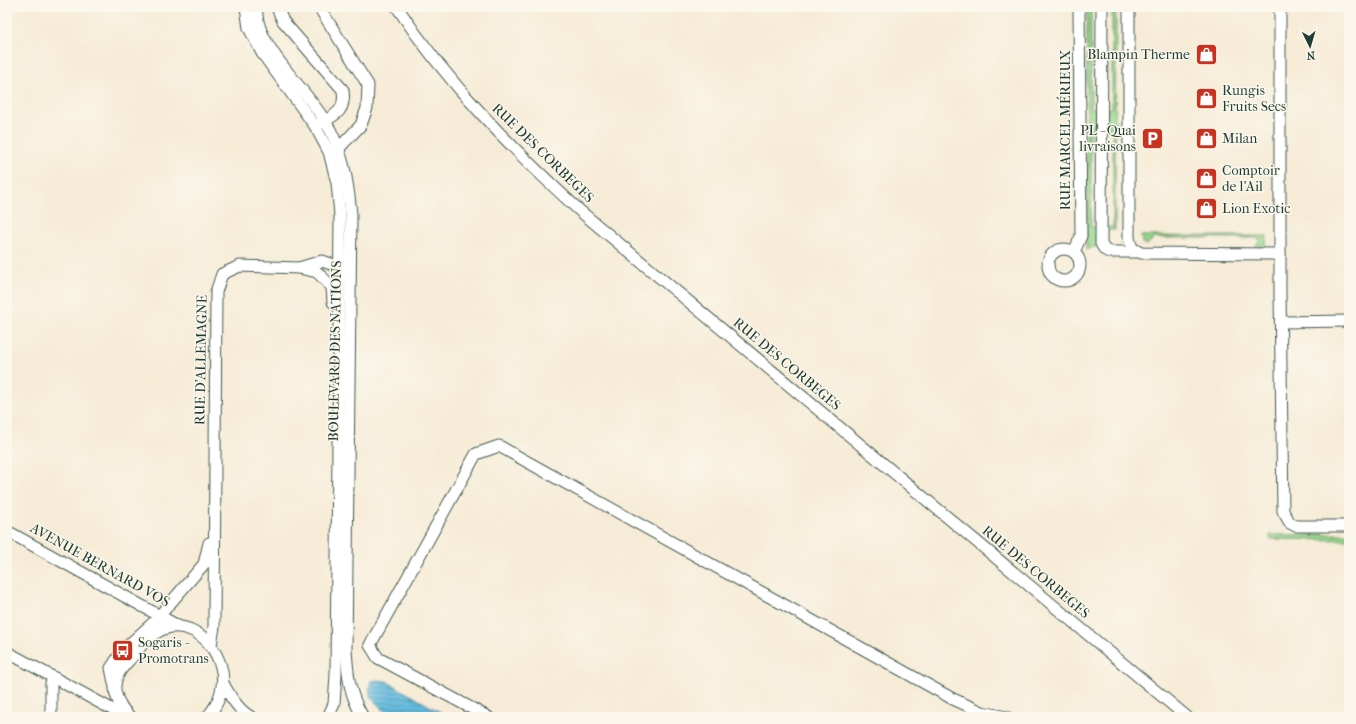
<svg xmlns="http://www.w3.org/2000/svg" width="1356" height="724" font-family="'IM FELL French Canon',serif">
<defs>
<pattern id="grass-tufts" width="24" height="20" patternUnits="userSpaceOnUse"><rect width="24" height="20" fill="#94d48b"/><path d="M3 7l-1-3M5 7V3M7 7l1-3M15 17l-1-3M17 17v-4M19 17l1-3" fill="none" stroke="#78ad72"/></pattern>
<pattern id="water-rules" width="6" height="5" patternUnits="userSpaceOnUse"><rect width="6" height="5" fill="#60b9dd"/><path d="M0 2.5h6" fill="none" stroke="#4f98b4"/></pattern>
</defs>
<rect width="100%" height="100%" fill="#fbf7ec"/>
<filter id="ink" filterUnits="userSpaceOnUse"><feTurbulence type="fractalNoise" baseFrequency=".025" numOctaves="2"/><feDisplacementMap in="SourceGraphic" scale="8" xChannelSelector="R" yChannelSelector="G"/><feConvolveMatrix kernelMatrix="1 2 1 2 8 2 1 2 1" color-interpolation-filters="sRGB"/></filter>
<filter id="wash" filterUnits="userSpaceOnUse"><feTurbulence type="fractalNoise" baseFrequency=".012" numOctaves="4" result="noise"/><feDisplacementMap in="SourceGraphic" scale="16" xChannelSelector="R" yChannelSelector="G"/><feGaussianBlur stdDeviation="0.9" result="paint"/><feColorMatrix in="noise" values="0 0 0 0 0 0 0 0 0 0 0 0 0 0 0 0 0 1.4 0 .05"/><feComposite in="paint" operator="in"/></filter>
<g filter="url(#wash)">
<rect width="100%" height="100%" fill="#f6ebd6"/>
<g fill="url(#grass-tufts)" stroke="#5a8860">
<path d="M1087,7H1091V108L1097,109V128H1091V227H1097V246L1086,250Z"/>
<path d="M1106,7H1116L1115,230H1106V227H1113V128H1106V109L1112,108V11H1106Z"/>
<path d="M1141,236H1267L1266,244L1261,247L1255,246L1260,241L1258,238H1154L1147,245L1142,243Z"/>
<path d="M1349,534V540L1270,539V535Z"/>
</g>
<path fill="url(#water-rules)" stroke="#407b88" d="M378,680L386,681L449,717H391C381,706 364,698 371,681Z"/>
</g>
<g filter="url(#ink)">
<g fill="none" stroke-linecap="round" stroke-linejoin="round">
<defs>
<g id="minor">
<path d="M246,7L249,28L262,53L315,126L329,152L337,183L340,215L336,675L334,704L328,717"/>
<path d="M256,7C257,13 257,19 259,25C267,54 308,93 325,121C343,149 348,182 351,214L346,650C348,677 349,694 363,717"/>
<path d="M279,7L278,10L283,21L343,90C346,111 336,115 319,124"/>
<path d="M319,7L368,85L367,108L361,125L339,148"/>
<path d="M397,7C448,84 512,149 580,211L1187,717"/>
<path d="M1102,7L1101,244L1105,250L1109,252H1136"/>
<path d="M1129,7V238L1132,248L1141,253L1280,254"/>
<path d="M1280,7V293L1283,511L1290,523L1296,526H1349"/>
<circle cx="1064" cy="265" r="16"/>
<path d="M1074,252L1081,236L1079,7"/>
<path d="M299,268L322,261L346,269"/>
<path d="M1281,322L1349,321"/>
<path d="M7,531L178,626"/>
<path d="M160,615L204,564L209,543"/>
<path d="M211,645L214,627L216,292L222,274L240,266L299,268L317,272L332,287L333,302"/>
<path d="M7,652L126,717"/>
<path d="M114,683L111,668L123,650L155,621L168,623"/>
<path d="M223,683C230,696 238,710 251,717"/>
<path d="M51,717V683L54,678"/>
<path d="M130,717C122,710 114,696 115,685C116,673 124,666 132,657C137,651 143,642 150,637C180,613 212,635 221,667C226,684 219,705 207,717"/>
<path d="M488,717L378,658L370,645L476,454L499,446L953,699L982,712L1007,717"/>
</g>
</defs>
<use href="#minor" stroke="#3f574c" stroke-width="13"/>
<use href="#minor" stroke="#fff" stroke-width="11"/>
</g>
</g>
<defs>
<symbol id="shop-square" viewBox="-11 -11 22 22"><rect x="-9" y="-9" width="18" height="18" rx="4" fill="#c8321e" stroke="#fbf7ec"/><path d="M-5-2.5h2.3a2.7 3.5 0 0 1 5.4 0H5L5.5 6h-11ZM-1.5-2.5h3a1.5 2.3 0 0 0-3 0Z" fill="#fff"/></symbol>
<symbol id="parking-square" viewBox="-11 -11 22 22"><rect x="-9" y="-9" width="18" height="18" rx="4" fill="#c8321e" stroke="#fbf7ec"/><path d="M-3.5-5.5H1a3.5 3.5 0 0 1 0 7H-1V5.5H-3.5ZM-1-3.4V-.6H.8a1.4 1.4 0 0 0 0-2.8Z" fill="#fff"/></symbol>
<symbol id="bus-square" viewBox="-11 -11 22 22"><rect x="-9" y="-9" width="18" height="18" rx="4" fill="#c8321e" stroke="#fbf7ec"/><path d="M-5-6H5V4H4V6H2V4H-2V6H-4V4H-5ZM-3.5-4V0h7V-4ZM-3.5 1.2v1.5H-2V1.2ZM2 1.2v1.5H3.5V1.2Z" fill="#fff"/></symbol>
</defs>
<g fill-rule="evenodd">
<use href="#shop-square" x="1194" y="42" width="25" height="25"/>
<use href="#shop-square" x="1194" y="86" width="25" height="25"/>
<use href="#parking-square" x="1140" y="126" width="25" height="25"/>
<use href="#shop-square" x="1194" y="126" width="25" height="25"/>
<use href="#shop-square" x="1194" y="166" width="25" height="25"/>
<use href="#shop-square" x="1194" y="196" width="25" height="25"/>
<use href="#bus-square" x="110" y="638" width="25" height="25"/>
</g>
<g text-anchor="middle" dominant-baseline="central" stroke-width="3" stroke-linejoin="round" paint-order="stroke">
<g font-size="14" fill="#1f3d34" stroke="#fbf7ec" text-anchor="start">
<text x="1190" y="54" text-anchor="end">Blampin Therme</text>
<text x="1222" y="90">Rungis<tspan x="1222" dy="16">Fruits Secs</tspan></text>
<text x="1136" y="130" text-anchor="end">PL - Quai<tspan x="1136" dy="16">livraisons</tspan></text>
<text x="1222" y="138">Milan</text>
<text x="1222" y="170">Comptoir<tspan x="1222" dy="16">de l'Ail</tspan></text>
<text x="1222" y="208">Lion Exotic</text>
<text x="138" y="642">Sogaris -<tspan x="138" dy="16">Promotrans</tspan></text>
</g>
<g font-size="14" fill="#1f3d34" stroke="#fbf7ec">
<text transform="translate(1065 130) rotate(-90)">RUE MARCEL MÉRIEUX</text>
<text transform="translate(543 153) rotate(44)">RUE DES CORBEGES</text>
<text transform="translate(335 351) rotate(-89)">BOULEVARD DES NATIONS</text>
<text transform="translate(201 360) rotate(-89)">RUE D'ALLEMAGNE</text>
<text transform="translate(787 364) rotate(40)">RUE DES CORBEGES</text>
<text transform="translate(100 565) rotate(29)">AVENUE BERNARD VOS</text>
<text transform="translate(1036 572) rotate(40)">RUE DES CORBEGES</text>
</g>
</g>
<rect width="1356" height="724" fill="none" stroke="#fbf7ec" stroke-width="24"/>
<g transform="translate(1310 46) rotate(175)" stroke="#fbf7ec" stroke-width="3" paint-order="stroke">
<path d="M0-3L7 15L0 10L-7 15Z" fill="#1f3d34"/>
<text y="-6" font-size="11" font-weight="bold" text-anchor="middle" fill="#1f3d34">N</text>
</g>
</svg>
